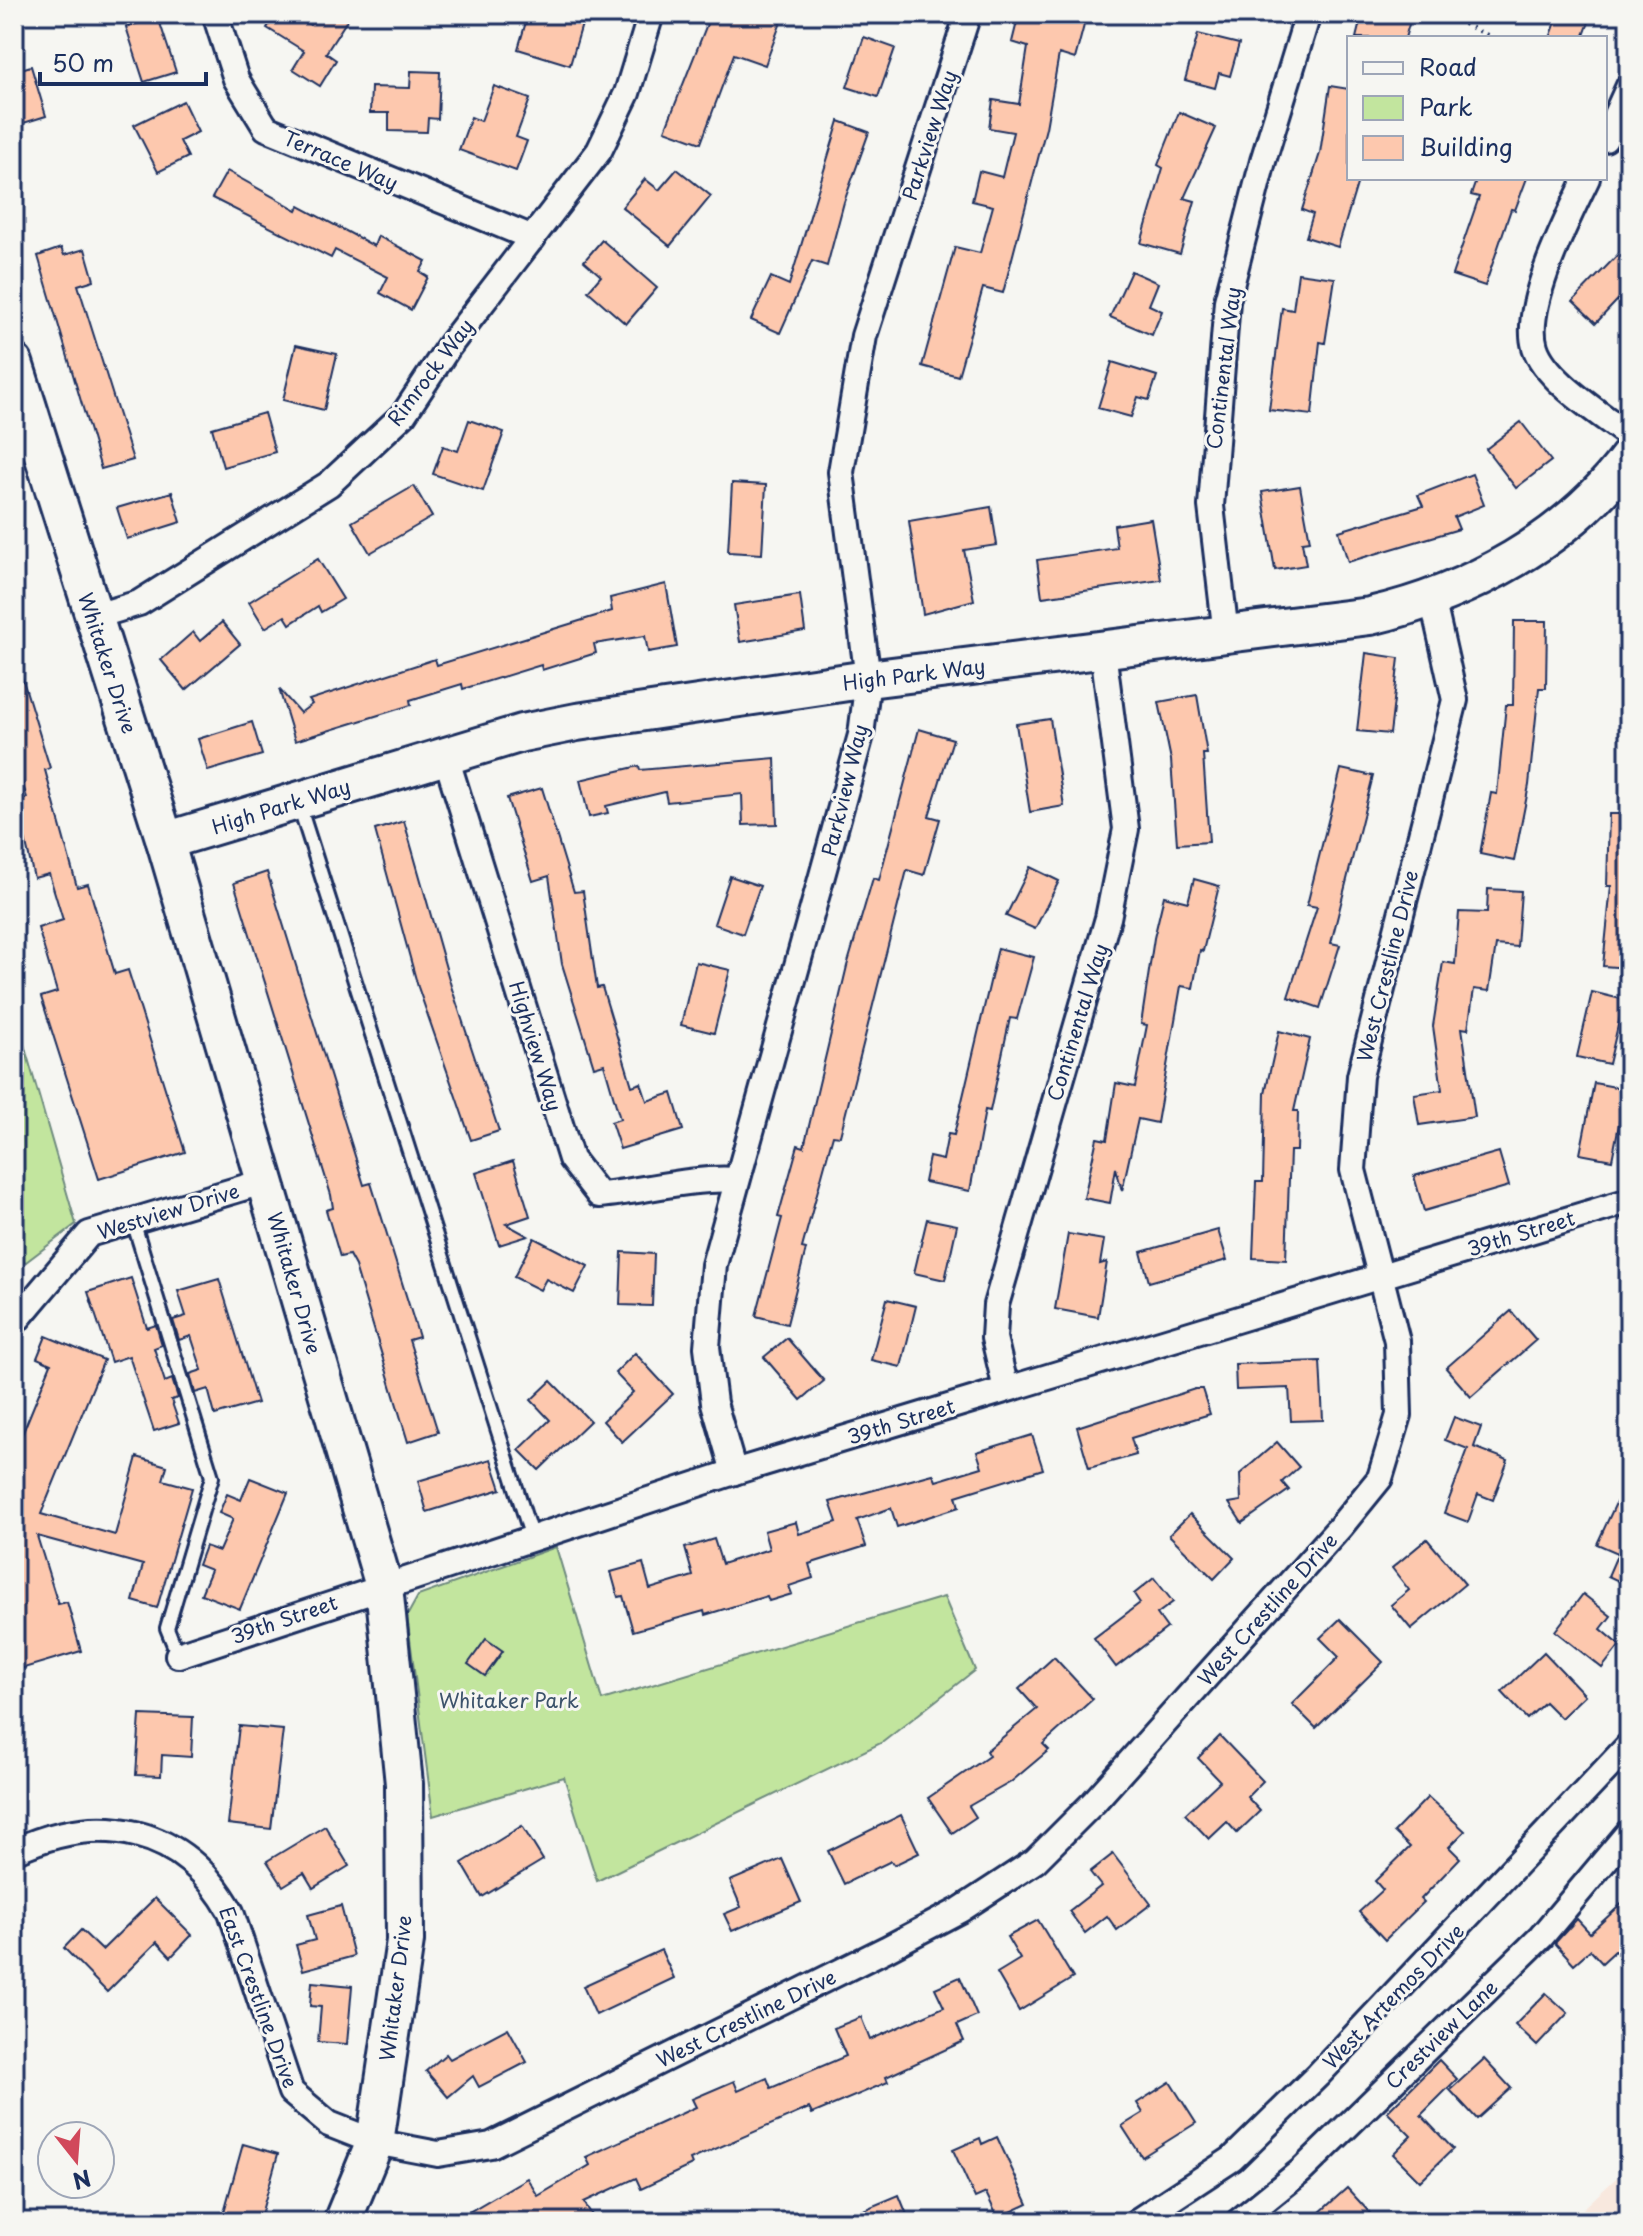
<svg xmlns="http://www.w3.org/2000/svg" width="1643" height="2236" font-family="'Playpen Sans',sans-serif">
<rect width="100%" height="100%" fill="#f6f6f2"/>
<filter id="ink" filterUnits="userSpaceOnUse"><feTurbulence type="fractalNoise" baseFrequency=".0125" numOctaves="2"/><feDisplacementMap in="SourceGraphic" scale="16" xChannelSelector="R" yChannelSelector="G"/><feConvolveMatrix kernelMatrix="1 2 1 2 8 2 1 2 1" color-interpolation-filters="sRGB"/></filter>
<g filter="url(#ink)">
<path fill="#f8e8de" d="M1629,2166V2222H1569Z"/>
<g fill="#c2e59e" stroke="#6e8a7e" stroke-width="2">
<path d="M14,1010L76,1224L26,1262L14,1261Z"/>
<path d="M556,1547L602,1700L944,1597L975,1670L883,1742L597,1881L564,1777L433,1816L407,1616L418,1596Z"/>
</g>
<g fill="#fdc8ae" stroke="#1b2f5e" stroke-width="2">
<path d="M276,14H292L310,25L317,14H351L326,53L336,60L320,86L293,69L304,51L267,28Z"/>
<path d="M545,14H585L570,65L518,49L528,15L544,20Z"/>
<path d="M711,14H784L765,65L734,54L701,143L665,130Z"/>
<path d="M1019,14H1087L1075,59L1059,54L1046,128L1003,293L983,288L958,376L922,366L955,247L980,253L993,206L972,201L979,171L1002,177L1013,132L989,128L993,100L1019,104L1028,47L1012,42Z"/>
<path d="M1362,14H1412L1405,38H1356Z"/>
<path d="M1559,14H1592L1583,38H1550Z"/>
<path d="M158,17L176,72L144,82L126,27Z"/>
<path d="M1198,34L1239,44L1230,76L1219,73L1215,88L1185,80Z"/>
<path d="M864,37L895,48L878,97L847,87Z"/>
<path d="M31,66L46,116L14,126V71Z"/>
<path d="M411,71L440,72L438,119L428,118L427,132L389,131V113H370L371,87L410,88Z"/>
<path d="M494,86L530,99L516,137L527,141L516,171L459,150L471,117L481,121Z"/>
<path d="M1330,86L1349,89V178L1358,181L1338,247L1306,237L1313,214L1302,210L1320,153Z"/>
<path d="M183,101L198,132L180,141L188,157L158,172L134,125Z"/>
<path d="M1179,112L1216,128L1184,198L1195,201L1180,254L1141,243L1163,168L1158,165Z"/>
<path d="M839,121L869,132L844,202L827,266L812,261L780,333L751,320L771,277L789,285Z"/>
<path d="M677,169L711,196L670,246L622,207L645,179L659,190Z"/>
<path d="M227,171L297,210L299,206L374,246L378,236L426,261L420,272L428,277L411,310L380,293L388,277L335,250L331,258L212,198Z"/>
<path d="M1477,178H1527L1515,210L1511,209L1485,286L1452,275L1479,197L1471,195Z"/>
<path d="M602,240L657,288L626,324L588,291L601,276L584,261Z"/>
<path d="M1629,243V288L1596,323L1573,301Z"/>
<path d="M61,248L64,255L85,249L94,280L78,285L133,460L101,469L38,256Z"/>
<path d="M1131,271L1158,283L1149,305L1162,311L1152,335L1110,317Z"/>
<path d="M1298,273L1335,278L1325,343L1320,342L1312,415L1269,410L1282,308L1293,310Z"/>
<path d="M296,345L337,354L324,410L283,400Z"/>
<path d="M1112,362L1157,376L1149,400L1138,397L1131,417L1098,408Z"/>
<path d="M264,413L275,452L223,467L212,428Z"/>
<path d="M469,420L504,432L483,491L433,474L443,446L458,451Z"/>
<path d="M1521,422L1551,461L1516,488L1486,449Z"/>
<path d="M1472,474L1484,505L1454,517L1459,529L1348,562L1339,531L1423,506L1418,495Z"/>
<path d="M732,483L766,485L762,554L728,552Z"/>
<path d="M414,486L432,517L370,553L352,522Z"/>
<path d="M1300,486L1310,541L1302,542L1306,565L1275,570L1262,492Z"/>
<path d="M172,492L181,522L127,539L117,508Z"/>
<path d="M991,507L997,545L964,550L974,600L923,614L909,521Z"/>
<path d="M1151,519L1161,580L1042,597L1037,560L1117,548L1114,525Z"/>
<path d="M318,559L343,599L321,612L318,606L290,624L285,616L265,628L249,602Z"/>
<path d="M666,584L677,647L648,652L645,636L594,644L596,653L542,670L541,665L463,689L462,684L410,700L411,705L295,741L279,689L300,713L312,704L309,700L435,659L437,665L612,611L610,598Z"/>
<path d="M800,595L805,631L740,642L734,605Z"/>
<path d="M1514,621H1547L1546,688H1539L1529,785L1514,861L1480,854L1491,793L1497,794L1506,705H1513Z"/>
<path d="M222,622L240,644L186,690L161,660L193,632L200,641Z"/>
<path d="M1366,653L1399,658L1390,734L1357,731Z"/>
<path d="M18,664L50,768L45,770L77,887L88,884L115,974L128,970L185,1152L99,1179L41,997L57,992L38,928L63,920L49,874L34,878L16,800L27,798L14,755V665Z"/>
<path d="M1197,695L1207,754H1203L1209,842L1177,844L1171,760L1159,702Z"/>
<path d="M1050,719L1064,806L1030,812L1016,724Z"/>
<path d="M252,722L262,755L208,771L198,739Z"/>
<path d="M919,729L953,739L929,816L940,819L924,875L907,870L840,1136L833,1135L802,1248L806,1249L787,1324L756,1316L782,1218L778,1217L798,1145L804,1147L847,966L873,878L879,880Z"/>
<path d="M775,758L777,824L743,825L742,794L667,802L665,792L606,806L608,813L589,817L580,780L639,766L640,770Z"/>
<path d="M1341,769L1373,776L1331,943L1340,945L1320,1008L1288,997L1317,907L1307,905Z"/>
<path d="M542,788L574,892L583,891L597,988L602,987L632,1086L641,1083L647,1101L672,1093L683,1130L620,1149L611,1122L620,1119L604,1064L594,1067L562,964L549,876L533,881L507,798Z"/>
<path d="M1609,814H1629V968L1603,966L1611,886H1607Z"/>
<path d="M404,821L451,986L499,1131L471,1140L418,987L375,830Z"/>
<path d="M1030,867L1059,881L1035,929L1006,916Z"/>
<path d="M267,872L364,1185L371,1183L419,1337L409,1340L438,1432L408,1442L355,1266L349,1255L340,1257L326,1210L333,1208L331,1195L234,883Z"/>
<path d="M730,876L760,886L743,934L714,924Z"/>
<path d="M1194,879L1219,886L1203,951L1200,950L1193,988L1181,986L1157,1123L1138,1119L1122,1191L1116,1168L1110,1203L1084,1198L1097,1138L1107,1140L1116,1083L1135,1087L1147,1025L1141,1024L1154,938L1164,896L1188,902Z"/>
<path d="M1488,889L1521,891L1517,947L1496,945L1489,991L1474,989L1468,1029L1462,1028L1475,1117L1419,1125L1414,1094L1442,1090L1433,1026L1443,962L1455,964L1459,912L1487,913Z"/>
<path d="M998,948L1034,957L1017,1019L1010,1018L990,1111L985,1110L970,1191L924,1182L929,1157L943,1160L948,1134L954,1135Z"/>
<path d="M696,962L730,970L714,1033L681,1025Z"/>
<path d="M1592,992L1629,1001V1019L1620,1017L1609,1064L1577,1057Z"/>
<path d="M1279,1031L1310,1039L1294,1111H1298L1297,1151H1290L1286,1260L1253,1258L1256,1182H1263L1265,1093Z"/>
<path d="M1594,1083L1626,1089L1612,1160L1580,1154Z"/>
<path d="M1499,1152L1509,1186L1424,1211L1414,1176Z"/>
<path d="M513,1161L530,1216L506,1224L528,1236L499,1245L476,1173Z"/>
<path d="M927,1219L957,1225L945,1280L914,1273Z"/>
<path d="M1218,1230L1227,1260L1149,1282L1141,1252Z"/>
<path d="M1068,1234L1104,1240L1100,1264L1107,1262L1098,1317L1055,1309Z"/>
<path d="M534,1238L588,1266L574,1293L546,1279L540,1290L514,1277Z"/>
<path d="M622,1252L654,1254L652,1306L620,1305Z"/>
<path d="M131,1278L147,1328L156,1325L162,1345L154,1348L165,1382L172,1379L178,1398L171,1400L179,1423L154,1431L129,1356L111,1362L88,1292Z"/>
<path d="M219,1279L257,1403L215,1415L208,1389L195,1393L190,1374L202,1370L191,1336L179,1340L173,1320L186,1316L178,1291Z"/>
<path d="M887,1299L916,1306L901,1367L871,1360Z"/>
<path d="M1511,1311L1536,1340L1471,1397L1446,1368Z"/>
<path d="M46,1336L104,1360L41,1514L115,1535L137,1457L167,1466L163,1480L192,1488L157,1608L133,1601L143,1565L37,1536L58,1604L67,1602L81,1651L14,1671V1454L51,1364L37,1358Z"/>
<path d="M787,1338L824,1381L801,1400L764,1357Z"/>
<path d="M635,1353L673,1394L622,1442L603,1421L633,1392L615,1373Z"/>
<path d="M1320,1361L1323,1420L1291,1421L1289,1388L1236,1390L1235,1364Z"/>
<path d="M551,1381L590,1421L539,1470L519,1450L550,1420L531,1400Z"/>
<path d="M1195,1389H1202L1210,1414L1131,1438L1136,1455L1089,1468L1077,1427Z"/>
<path d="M1454,1417L1481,1427L1474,1447L1508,1460L1493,1500L1478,1494L1468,1522L1444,1513L1468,1449L1445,1440Z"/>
<path d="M1032,1435L1043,1469L956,1496L959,1507L897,1527L891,1508L857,1520L866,1546L809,1564L813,1578L789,1586L792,1594L769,1601L767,1596L705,1615L704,1611L633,1631L623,1596L618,1597L611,1572L643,1563L650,1589L693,1576L685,1548L714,1539L722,1564L769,1549L764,1531L796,1522L799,1534L837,1522L830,1502L933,1474L936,1481L982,1467L977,1452Z"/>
<path d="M1277,1442L1299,1467L1282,1482L1289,1490L1242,1523L1229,1503L1241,1501L1240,1474Z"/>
<path d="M491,1459L501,1489L427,1512L418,1481Z"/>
<path d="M1629,1475V1586L1608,1576L1618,1553L1597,1544Z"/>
<path d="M250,1478L288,1493L240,1609L201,1594L211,1570L198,1565L205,1546L219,1551L233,1519L219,1513L227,1494L241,1500Z"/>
<path d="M1190,1514L1234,1558L1214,1579L1169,1535Z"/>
<path d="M1427,1539L1465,1584L1411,1629L1391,1605L1409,1590L1392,1568Z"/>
<path d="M1154,1578L1173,1602L1157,1614L1167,1628L1116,1667L1094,1638L1140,1603L1134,1594Z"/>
<path d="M1583,1594L1611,1616L1601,1629L1620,1645L1602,1668L1555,1631Z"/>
<path d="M1340,1619L1383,1662L1316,1728L1292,1704L1339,1657L1320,1638Z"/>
<path d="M486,1639L503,1651L485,1676L468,1664Z"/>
<path d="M1544,1652L1585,1695L1561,1718L1545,1702L1527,1719L1502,1692Z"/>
<path d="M1054,1657L1093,1699L1043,1744L1049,1750L1011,1782L969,1806L976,1817L952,1833L928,1798L989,1756L986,1751L1037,1709L1019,1689Z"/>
<path d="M140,1715L193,1717L191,1757L162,1755L161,1776L136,1775Z"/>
<path d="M239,1726L283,1730L271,1829L228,1824Z"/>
<path d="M1220,1736L1263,1781L1247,1797L1260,1811L1237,1833L1227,1822L1209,1839L1185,1814L1220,1781L1198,1758Z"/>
<path d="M1428,1797L1465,1831L1449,1847L1460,1858L1421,1899L1424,1902L1385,1940L1359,1912L1383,1890L1375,1881L1410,1847L1394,1832Z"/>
<path d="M901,1815L919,1853L894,1865L891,1861L844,1884L828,1851Z"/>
<path d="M325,1826L349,1866L313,1888L304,1873L283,1886L267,1861Z"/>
<path d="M522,1826L543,1860L482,1897L462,1863Z"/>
<path d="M1113,1854L1151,1904L1117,1930L1107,1916L1085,1933L1069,1911L1101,1886L1090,1872Z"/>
<path d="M782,1859L801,1902L732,1931L724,1914L741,1907L730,1881Z"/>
<path d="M1629,1897V1938L1602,1963L1590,1950L1574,1964L1555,1943L1577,1919L1590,1933Z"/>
<path d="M155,1898L192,1935L171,1957L157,1942L107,1992L64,1948L81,1930L102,1950Z"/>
<path d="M341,1906L354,1956L303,1970L296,1945L315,1940L308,1915Z"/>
<path d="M1038,1920L1073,1978L1019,2011L997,1973L1020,1959L1007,1937Z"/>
<path d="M661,1950L674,1978L596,2015L583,1986Z"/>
<path d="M960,1977L977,2016L957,2025L964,2041L886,2077L888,2082L812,2114L809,2108L690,2160L692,2165L641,2189L636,2178L584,2202L596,2222H452L527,2178L538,2196L590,2165L586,2157L696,2107L692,2099L734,2081L738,2091L767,2078L771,2088L846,2056L834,2028L861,2017L870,2040L944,2007L935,1988Z"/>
<path d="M312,1982L352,1986L347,2044L318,2042L321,2007L310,2006Z"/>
<path d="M1546,1993L1568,2013L1537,2046L1515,2025Z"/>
<path d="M508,2028L527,2062L479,2087L473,2076L448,2097L426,2071L446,2054L450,2059Z"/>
<path d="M1484,2059L1511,2088L1477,2119L1450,2090Z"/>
<path d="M1439,2060L1457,2079L1421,2115L1453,2149L1420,2181L1393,2154L1411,2136L1387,2112Z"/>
<path d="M1170,2082L1196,2123L1142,2157L1122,2126L1143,2113L1137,2103Z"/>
<path d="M997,2137L1028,2204L998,2218L986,2193L975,2198L953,2150L980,2138L982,2144Z"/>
<path d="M243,2144L278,2154L259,2222L222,2219Z"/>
<path d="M1347,2188L1370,2213L1360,2222H1309Z"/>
<path d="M899,2195L910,2222H835Z"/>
</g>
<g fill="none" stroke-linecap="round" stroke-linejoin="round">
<defs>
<g id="lane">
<path d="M299,805L532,1538"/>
<path d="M133,1221L212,1477L167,1628L178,1655"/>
</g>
<g id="street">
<path d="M215,14L236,79L266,128L533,238"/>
<path d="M1605,139L1629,86"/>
<path d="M1587,178C1569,216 1522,306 1535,347C1545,380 1603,415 1629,436"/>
<path d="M93,617L139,603L329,484L404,414L449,346L599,151L627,93L651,14"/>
<path d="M1226,635L1211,506L1227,301L1263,161L1308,14"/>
<path d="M446,757L571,1159L599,1195C646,1191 689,1177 737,1180"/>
<path d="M14,1323L89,1234L266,1181"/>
<path d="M1006,1389L994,1338L996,1305L1108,918L1126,829L1103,651"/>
<path d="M734,1472L714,1403L707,1347L714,1265L861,735L868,679L841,472L864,336L968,14"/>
<path d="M178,1655L734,1472L1629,1201"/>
<path d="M14,1851C100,1811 183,1826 231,1912L291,2092L329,2124L375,2142L438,2154L491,2145L886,1949L960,1910L1035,1861L1094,1802L1341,1526L1380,1478L1399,1415L1397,1341L1353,1170L1360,1076L1455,700L1432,598"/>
<path d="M1136,2222L1232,2159L1318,2075L1629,1745"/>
<path d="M1238,2222L1301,2171L1541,1937L1629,1832"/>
</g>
<g id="secondary">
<path d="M14,363L165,841L384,1586L404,1784L405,1941L375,2142L342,2222"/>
<path d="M165,841L522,733L577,722L868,679L1370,616C1469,593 1568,540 1629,457"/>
</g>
</defs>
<use href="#lane" stroke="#1b2f5e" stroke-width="18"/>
<use href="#street" stroke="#1b2f5e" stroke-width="30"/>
<use href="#secondary" stroke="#1b2f5e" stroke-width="42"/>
<path stroke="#1b2f5e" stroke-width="4" stroke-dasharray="2 6" stroke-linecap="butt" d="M1442,14L1494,38"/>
<use href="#lane" stroke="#f6f6f2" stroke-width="12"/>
<use href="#street" stroke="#f6f6f2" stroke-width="24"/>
<use href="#secondary" stroke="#f6f6f2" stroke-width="36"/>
</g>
</g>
<g text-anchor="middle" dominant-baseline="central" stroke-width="6" stroke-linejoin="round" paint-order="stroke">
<g font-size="20" fill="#1b2f5e" stroke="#f6f6f2">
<text transform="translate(929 135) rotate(-72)">Parkview Way</text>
<text transform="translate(341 160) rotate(23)">Terrace Way</text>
<text transform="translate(1223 368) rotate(-83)">Continental Way</text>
<text transform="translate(430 372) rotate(-53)">Rimrock Way</text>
<text transform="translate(108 663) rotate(72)">Whitaker Drive</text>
<text transform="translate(914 674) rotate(-7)">High Park Way</text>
<text transform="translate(844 790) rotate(-76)">Parkview Way</text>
<text transform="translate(281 806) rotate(-17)">High Park Way</text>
<text transform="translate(1387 966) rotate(-76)">West Crestline Drive</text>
<text transform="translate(1077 1022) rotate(-73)">Continental Way</text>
<text transform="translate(536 1046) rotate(73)">Highview Way</text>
<text transform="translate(168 1211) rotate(-17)">Westview Drive</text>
<text transform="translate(1521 1233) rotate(-17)">39th Street</text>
<text transform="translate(295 1283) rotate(74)">Whitaker Drive</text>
<text transform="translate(901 1421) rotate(-17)">39th Street</text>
<text transform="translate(1267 1609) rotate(-48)">West Crestline Drive</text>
<text transform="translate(284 1619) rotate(-19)">39th Street</text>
<text transform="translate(395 1988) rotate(-83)">Whitaker Drive</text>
<text transform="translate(1393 1996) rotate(-46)">West Artemos Drive</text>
<text transform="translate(259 1997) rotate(70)">East Crestline Drive</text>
<text transform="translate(746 2018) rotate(-26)">West Crestline Drive</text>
<text transform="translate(1441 2034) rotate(-44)">Crestview Lane</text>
</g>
<g font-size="20" fill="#3c536b" stroke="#f6f6f2">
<text x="509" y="1700">Whitaker Park</text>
</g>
</g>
<rect width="1643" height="2236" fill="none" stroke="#f6f6f2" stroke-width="48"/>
<rect x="24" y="24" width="1595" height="2188" fill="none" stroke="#1b2f5e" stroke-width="3" filter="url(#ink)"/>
<rect x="1347" y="36" width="260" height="144" fill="#f6f6f2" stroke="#9ea6b7" stroke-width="2"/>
<rect x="1363" y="62" width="40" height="12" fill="#f6f6f2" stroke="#9ea6b7" stroke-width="2"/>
<text x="1419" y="76" font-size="24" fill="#1b2f5e">Road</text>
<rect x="1363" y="96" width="40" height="24" fill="#c2e59e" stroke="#9ea6b7" stroke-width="2"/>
<text x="1419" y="116" font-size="24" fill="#1b2f5e">Park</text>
<rect x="1363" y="136" width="40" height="24" fill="#fdc8ae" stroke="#9ea6b7" stroke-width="2"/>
<text x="1419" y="156" font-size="24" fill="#1b2f5e">Building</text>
<g transform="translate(76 2160) rotate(163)"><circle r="38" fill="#f6f6f2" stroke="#9ea6b7" stroke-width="2"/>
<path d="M0-6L14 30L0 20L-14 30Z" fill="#d1495b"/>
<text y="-12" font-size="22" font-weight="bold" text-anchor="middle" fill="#1b2f5e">N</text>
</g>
<path d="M40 72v12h166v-12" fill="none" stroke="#1b2f5e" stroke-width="4"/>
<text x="52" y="72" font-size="24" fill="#1b2f5e" stroke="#f6f6f2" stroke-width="6" paint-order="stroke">50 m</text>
</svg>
